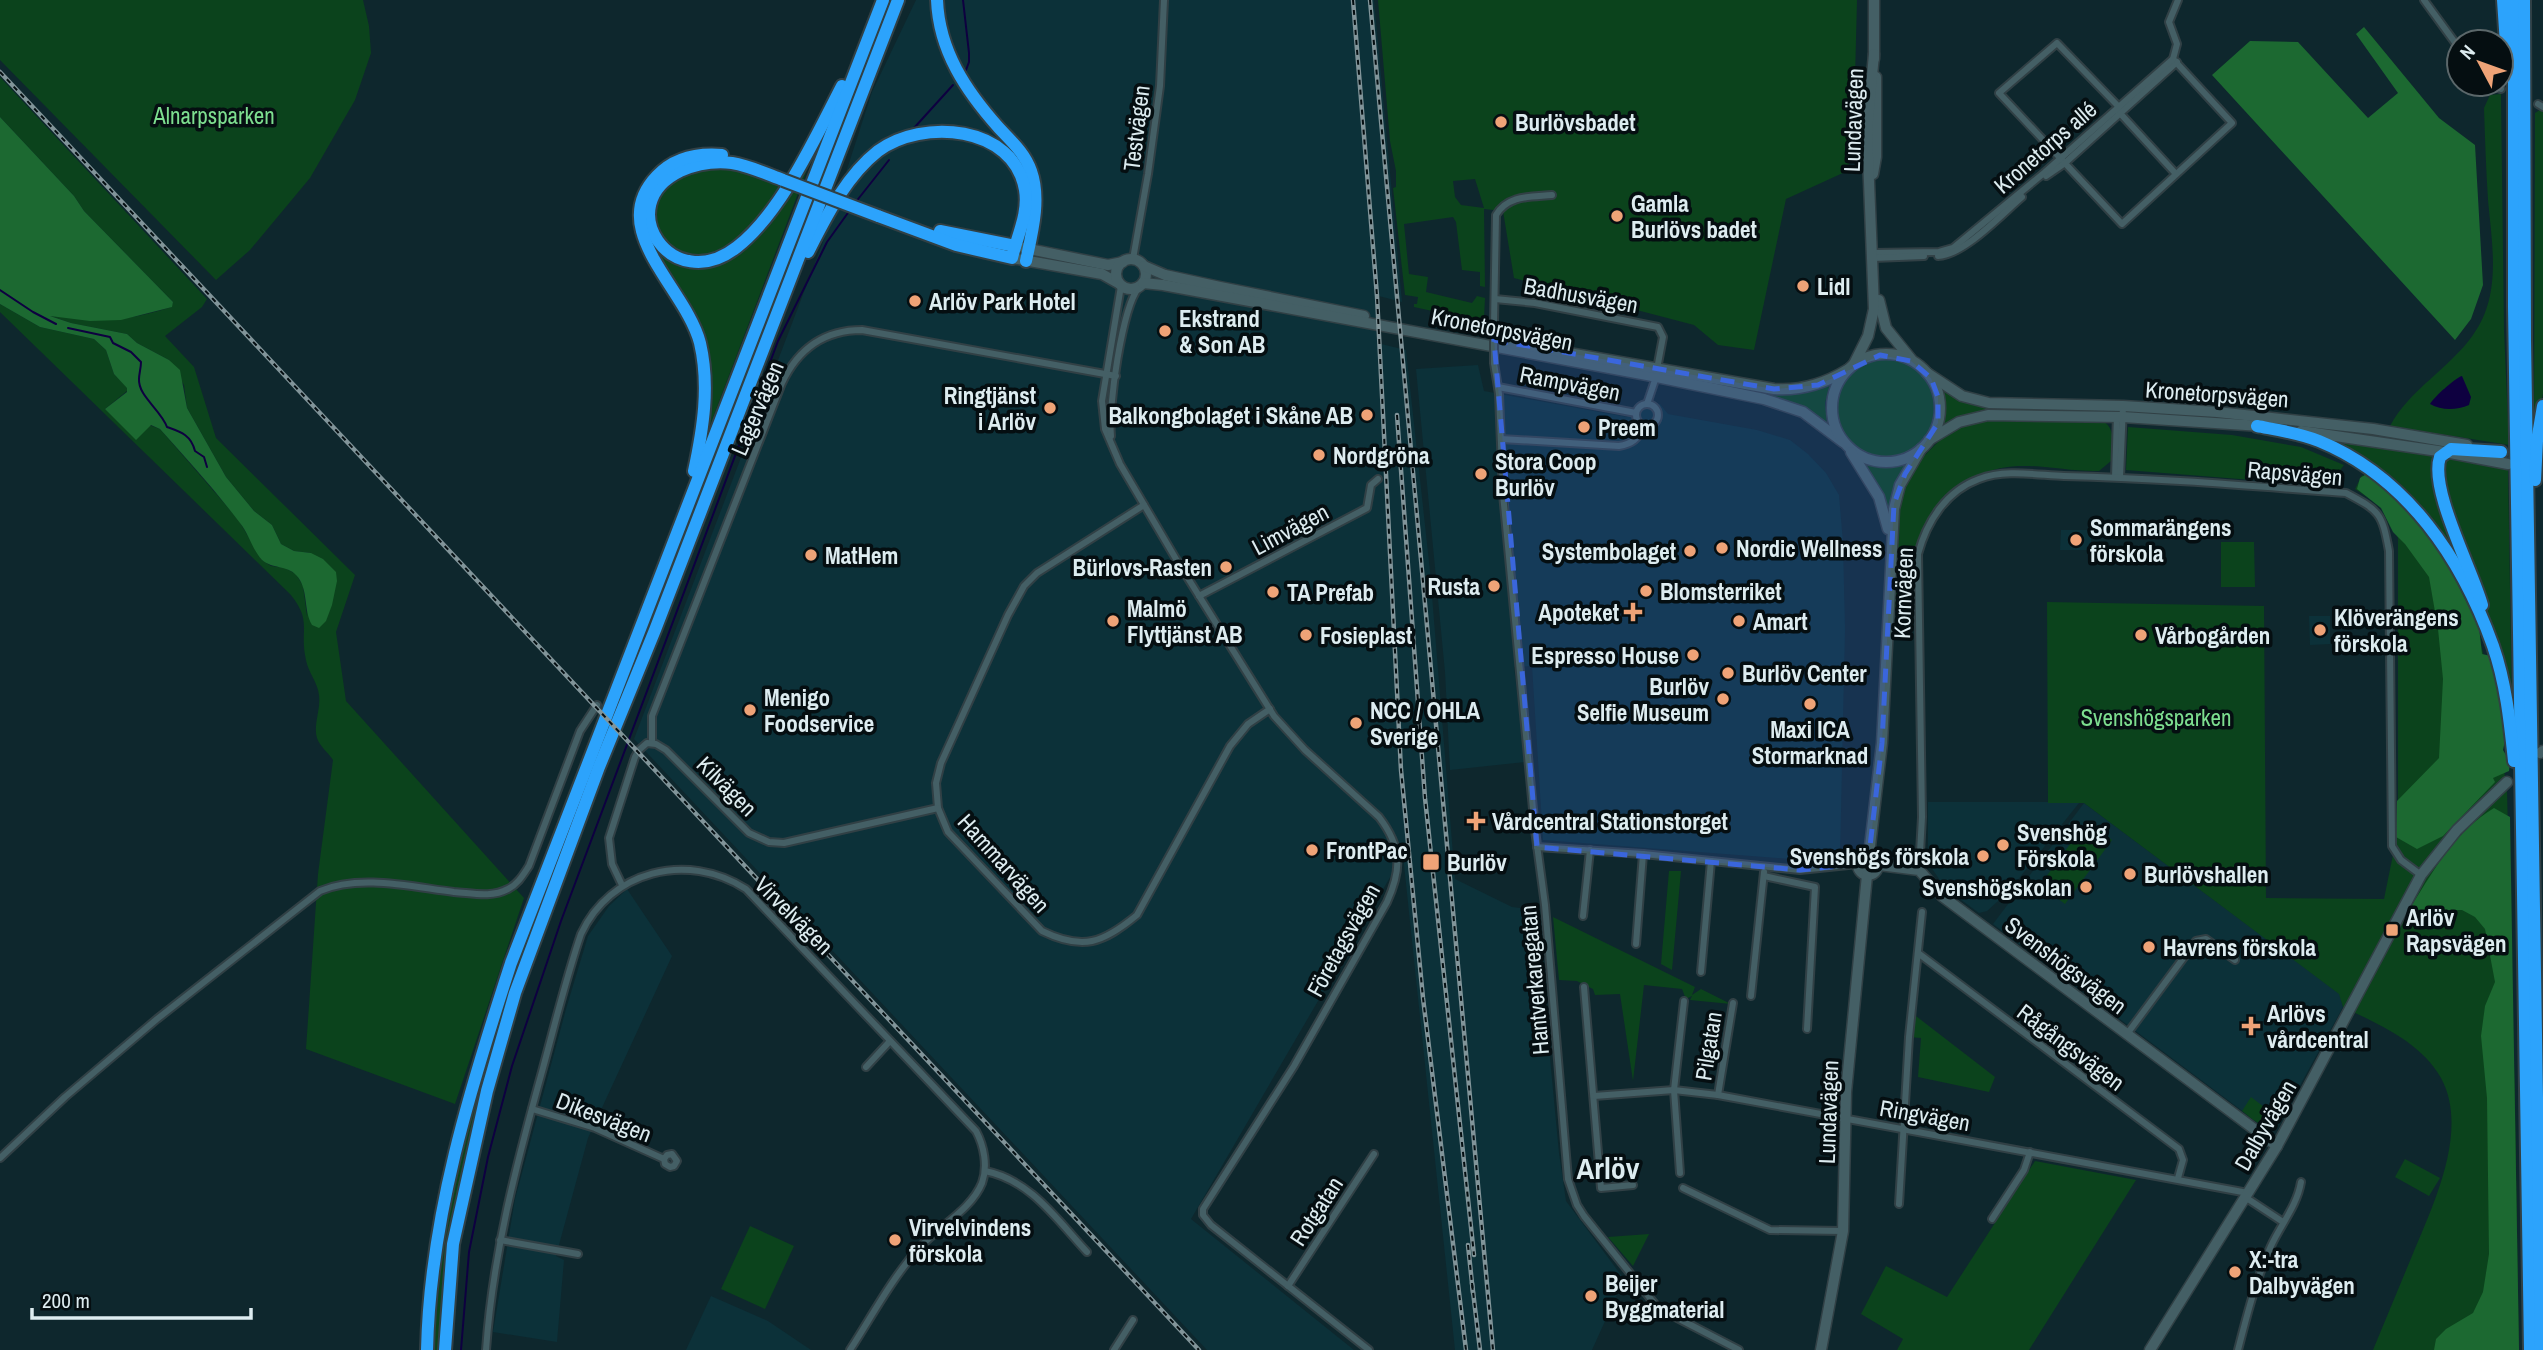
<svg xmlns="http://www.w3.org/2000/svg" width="2543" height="1350" font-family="'Archivo Narrow',sans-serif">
<rect width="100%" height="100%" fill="#0e272d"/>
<g fill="#0c3139">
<path d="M916,0H1374L1402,302L1375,295L1377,343L1406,350L1430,571L1455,879L1512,907L1536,910L1559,1153L1566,1201L1624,1279L1592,1350H1455L1403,855L1191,1219L1354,1350H1207L634,739L826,234L872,92Z"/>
<path d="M1478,365L1484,391L1627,417L1637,402L1660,404L1668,414L1757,430L1790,440L1808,454L1826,473L1839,495L1843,542L1845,629L1840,858L1804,860L1543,840L1532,666L1514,667L1525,762L1450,770L1445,672L1416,369Z"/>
<path d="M2061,530H2091V550H2060Z"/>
<path d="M2309,616H2330V644L2310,645Z"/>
<path d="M1928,802H2069L2079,803L2008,892L1987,911L1979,913L1945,888L1931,867L1928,845Z"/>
<path d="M2084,803L2340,994L2343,1007L2281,1120L2273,1126L2261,1125L1993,924Z"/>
<path d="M627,889L672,956L588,1138L556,1256L564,1260L557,1342L493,1332L515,1199L566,1009L588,936L609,906Z"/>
<path d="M711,1296L768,1321L811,1350H686Z"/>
</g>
<g fill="#0b431c" fill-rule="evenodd">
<path d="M0,0H363L369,26L371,53L355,100L310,178L250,250L216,280L0,60Z"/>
<path d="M885,0H890L729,422L479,1104L440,1350H433C438,1299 442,1247 452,1196C468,1119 492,1044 517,969Z"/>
<path d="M1378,0H1857L1853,156L1845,172L1786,199L1754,350L1718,345L1694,325L1514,278L1503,211L1484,209L1485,287L1480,286V272L1462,270L1456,222L1453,217L1404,224L1409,274L1428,277L1426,292L1472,303L1477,296L1485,298L1484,318L1469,319L1414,307V304H1417L1418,297L1405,295L1393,188L1396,187V171L1390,141ZM1475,179L1484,208L1461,205L1455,197L1453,181Z"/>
<path d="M0,77L207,299L202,307L165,336L194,367L216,438L355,575L336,632L346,701L524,898L455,1104L306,1049L318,874L333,760C328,752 320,747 317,738C313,725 321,709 319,695C318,683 308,672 306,660C299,629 313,622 290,594L0,312V304L40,327L94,339L106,350L114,374L127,387V391L105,409L160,429L238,519L262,560L271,566L285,568L296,574L303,586L307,616L311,553L294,551L281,544L272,525L254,511L226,477L187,408L184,385L169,360L137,343L127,334L71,323L45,314C95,322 122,323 171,307L173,302L84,211L74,196L0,117Z"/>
<path d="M2501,94L2504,330L2509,445L2390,426C2410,389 2449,369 2473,335C2502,295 2492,245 2488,200C2486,169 2485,139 2484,108L2490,95Z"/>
<path d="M2540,110L2543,112V394L2534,432L2535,113Z"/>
<path d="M810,162L709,428H707L690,308L643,231L669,260L684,266L711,265L765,224Z"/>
<path d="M706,167L740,169L784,184C769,204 746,242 722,251C670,273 628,212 676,179C684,173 696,170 706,167Z"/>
<circle cx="1885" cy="408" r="49"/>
<path d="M1830,383L1825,403L1827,424L1799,406L1772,396L1773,393Z"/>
<path d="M1943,390C1993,422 2054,399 2109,412L1982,411L1960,417L1943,427L1946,410Z"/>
<path d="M1993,418L2103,421C2117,430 2112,446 2111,461L2099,471C2072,472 2045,465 2018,466C1971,468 1927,502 1916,549C1911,568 1913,589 1913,608L1893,607L1895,520L1903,485L1917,463L1945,435L1963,424Z"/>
<path d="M2128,427L2232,435L2301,447L2344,465L2338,473L2255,469L2252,480L2126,470Z"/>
<path d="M2324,437L2436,455L2432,470L2434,487L2470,583C2448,544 2426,503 2390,475C2370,459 2346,449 2324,437Z"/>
<path d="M2446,457L2508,469L2512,710L2483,595L2442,487Z"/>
<path d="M1859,461C1877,468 1894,469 1912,461L1890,526Z"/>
<path d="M2362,475L2395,502L2479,635L2495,708L2507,791L2515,1104L2519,1350H2373C2386,1319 2399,1287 2412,1256C2432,1207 2470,1131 2441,1078C2421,1042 2378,1024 2343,1007L2339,994L2084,803H2048L2047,602L2264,606L2266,898L2384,899L2398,830V538L2384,508L2355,489Z"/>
<path d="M2221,542H2254L2255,587H2221Z"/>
<path d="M2087,821L2112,840L2065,904L2040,885Z"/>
<path d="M1669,871H1681L1672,970L1661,964Z"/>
<path d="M1553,917L1695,987L1692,995L1701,989L1731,1004L1690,1000L1692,996L1686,999L1682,989L1644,985L1633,1081L1620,994L1595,995L1593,989L1577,981L1559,980Z"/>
<path d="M1912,1013L1995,1077L1989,1092L1918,1077L1921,1038L1909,1037Z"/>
<path d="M2251,1097L2281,1120C2266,1133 2255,1121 2242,1111Z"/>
<path d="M2405,1159L2440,1178L2429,1196L2395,1177Z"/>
<path d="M2035,1161L2136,1180L2029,1350H1897L1903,1339L1861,1314L1886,1266L1947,1297Z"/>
<path d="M750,1226L794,1246L765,1309L721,1289Z"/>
<path d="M1649,1234L1633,1266L1608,1237Z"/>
</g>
<g fill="#1c6931">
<path d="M2364,27L2439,118L2475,145L2483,285L2471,319L2455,340L2212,75L2250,41L2298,42L2368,118L2398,93L2356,34Z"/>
<path d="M0,117L74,196L84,211L173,302L172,307L121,320L90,321L50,316L71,323L127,334L137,343L169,360L180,370L187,408L226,477L254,511L272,525L281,544L294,551L311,553L323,559L336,572L337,581L332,605L326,621L319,628L312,625C303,610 309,588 296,575C287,565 272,569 262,560C252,549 249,534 240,523C215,490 187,459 160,429L151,425L136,440L105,409L127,392V388L114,374L106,350L94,339L40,327L0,304Z"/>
<path d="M2368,473L2375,476L2422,525L2447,563L2479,627L2482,654L2491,656C2498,683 2510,724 2503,750L2510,762L2509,771L2493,778L2495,782L2443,836L2417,849L2396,837L2397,801L2439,758L2443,679L2438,629L2429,577L2405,544L2393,532L2381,508L2357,489L2360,478Z"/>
<path d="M2494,808L2510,817L2519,1350H2434L2436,1339L2446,1329L2473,1313L2483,1292L2489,1254L2487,1098L2481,1036L2485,1006L2495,982L2485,929L2475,917L2462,910H2450L2428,927L2412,905C2435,868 2456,831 2494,808Z"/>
</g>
<path fill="#0e0040" d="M2462,376L2471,397L2469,405C2457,410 2442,411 2430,404C2434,397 2455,378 2462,376Z"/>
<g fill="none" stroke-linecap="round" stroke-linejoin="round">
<g stroke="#0e0040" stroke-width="2">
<path d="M963,0L969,53V62L966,70"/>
<path d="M914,128L953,85"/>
<path d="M855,203L889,160"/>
<path d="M0,290L33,312L56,324"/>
<path d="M68,328L110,337L113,343L131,352L141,362C141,368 139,374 139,379C138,396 161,410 167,427C181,432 191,435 195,451L204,457L207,467"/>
<path d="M461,1350L469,1252L488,1157L512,1066L561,921L778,341L827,242L850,210"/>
</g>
<defs>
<g id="street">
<path d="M2424,0L2459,48"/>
<path d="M2488,84L2501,89"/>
<path d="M2538,104L2543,107"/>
<path d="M2118,106L2057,43L1999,93L2122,224L2232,123L2173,59"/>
<path d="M2118,111L2176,174"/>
<path d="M2046,176L2065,163L2177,62"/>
<path d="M1872,253L1939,252L1953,248L2044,173L2173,59L2177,44L2169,22L2178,0"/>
<path d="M1938,256C1964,255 2002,214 2022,197"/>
<path d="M1873,258L1924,256"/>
<path d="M1133,259L1148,174L1160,86L1164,0"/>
<path d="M1121,286L1102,401L1105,429L1120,464L1176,559L1274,716L1305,750L1379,817C1402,847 1402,869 1387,902L1294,1066L1203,1209V1215L1211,1225L1369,1350"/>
<path d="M1495,299L1535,303L1658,327L1663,337L1657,369"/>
<path d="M1494,324L1496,215C1508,195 1530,197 1552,195"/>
<path d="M1494,363L1499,394L1503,494L1535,830L1545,905L1568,1179L1577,1205L1584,1216L1658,1308L1739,1350"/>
<path d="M1498,387L1636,413"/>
<circle cx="1647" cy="415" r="11"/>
<path d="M1647,404L1656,377"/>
<path d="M1111,436C1108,407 1122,308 1139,287"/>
<path d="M1501,439L1619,446C1632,444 1638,439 1644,426"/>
<path d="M2115,477L2117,415"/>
<path d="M2120,477L2123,406"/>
<path d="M1144,505L1037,573L1024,586L1008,615L941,763L936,783L938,808L948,832L1042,931C1083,951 1103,943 1137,915L1230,746L1248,724L1270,709"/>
<path d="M1199,596L1367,508L1371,485L1378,479"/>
<path d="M652,743V716L782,383C798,349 824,330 862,330L1116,376"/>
<path d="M1537,847L1643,854L1800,870L1858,864"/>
<path d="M1919,870L1922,817L1918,554C1927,521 1946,491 1979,479C2005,469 2037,475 2064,476C2158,478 2252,486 2346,493C2380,511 2382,513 2389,551L2392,846L2401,860L2421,875"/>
<path d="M1764,876L1815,887L1807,1029"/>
<path d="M622,885L612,864L609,838L635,757L639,750L647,743L656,744L666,750L749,833L769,842L784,843L938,808"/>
<path d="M1583,916L1590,850"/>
<path d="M1636,944L1643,854"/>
<path d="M1918,953L2179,1149L2183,1160L2178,1178"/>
<path d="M1701,972L1711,861"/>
<path d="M1584,987L1601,1188L1633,1185"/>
<path d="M1751,996L1764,872"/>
<path d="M2127,1034L2196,941L2206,939L2235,960"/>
<path d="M866,1067L890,1041"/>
<path d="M1718,1095L1733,1003"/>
<path d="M1594,1096L1674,1090L1718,1095L2248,1193"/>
<path d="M532,1109L595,1128L664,1159L665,1164L670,1167L674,1166L677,1161L672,1154L667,1155L664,1159"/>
<path d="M0,1158L65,1097L157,1019L320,891C360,874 412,887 454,892C472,893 491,898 508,889C518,884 523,875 529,866L580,731L597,705"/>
<path d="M985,1171C1031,1180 1057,1220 1087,1252"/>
<path d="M1680,1173L1674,1090L1684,1001"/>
<path d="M1683,1188L1770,1230L1843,1231"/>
<path d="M2245,1197L2283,1222"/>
<path d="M1899,1204L1909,1037L1922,912"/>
<path d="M1992,1219L2024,1170L2030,1152"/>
<path d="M500,1240L578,1254"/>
<path d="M1288,1286L1374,1154"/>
<path d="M486,1350C493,1252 517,1162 543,1068C555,1024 566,978 581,934C610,871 687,851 746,889L976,1131C984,1146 988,1166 982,1183C971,1210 939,1226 919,1248C892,1278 872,1316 850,1350"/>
<path d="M1114,1350L1133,1320"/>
<path d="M2238,1350C2247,1315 2256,1279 2271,1246C2281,1224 2297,1206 2301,1182"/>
</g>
<g id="secondary">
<path d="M1874,0V59"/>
<path d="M1873,174L1876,157V77"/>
<path d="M1024,248L1108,265L1123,262"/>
<path d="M1012,258L1102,274L1118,283"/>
<circle cx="1131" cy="274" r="15"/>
<path d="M1144,266L1165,275L1220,287L1364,316"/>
<path d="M1143,283L1163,285L1647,375L1764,399L1803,412L1843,442"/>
<path d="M1879,300L1886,328L1911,359"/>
<path d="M1506,342L1774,389C1801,391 1824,384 1847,370"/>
<circle cx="1886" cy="408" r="54"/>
<path d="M1854,364L1868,336L1874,309L1867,131L1874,54"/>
<path d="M1927,373L1962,396L1989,403L2123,406L2217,412L2373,429L2467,445"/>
<path d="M2301,431L2445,452L2508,464"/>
<path d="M1929,440L1959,422L1988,415L2123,417L2261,426"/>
<path d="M1851,452L1879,497L1888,529"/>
<path d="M2540,753L2543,751"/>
<circle cx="1868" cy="865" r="10"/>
<path d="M1869,855L1882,743L1894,509L1900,485L1921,449"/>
<path d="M1879,865L1919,870L1942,896L2277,1146"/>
<path d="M1821,1350L1843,1231L1846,1092L1867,875"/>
<path d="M2150,1350L2277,1146L2421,875L2457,830L2507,782"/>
</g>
<g id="highway">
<path d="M937,0C939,51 966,91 999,128C1011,141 1025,153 1031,171C1041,199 1032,233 1026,261"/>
<path d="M2503,0L2506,44"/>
<path d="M2514,0V307L2530,1350"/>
<path d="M2524,0L2525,341L2541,1350"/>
<path d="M783,180C767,174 750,166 732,163C715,161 696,164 680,171C610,205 672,298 737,247C782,212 816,136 842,86"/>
<path d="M940,231L1015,246"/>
<path d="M808,252C826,217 846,176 878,151C922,118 1014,125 1025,190C1029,213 1017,236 1012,258L956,245L878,216"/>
<path d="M2257,426C2278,430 2300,433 2319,441C2407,477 2462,559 2493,646C2506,683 2510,723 2514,761"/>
<path d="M694,471C703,429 710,386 700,343C686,288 605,230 657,176C674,158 698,153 722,155"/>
<path d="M2535,480L2537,441L2543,406"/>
<path d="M2482,605C2472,569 2429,489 2440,457L2451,449L2501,452"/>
<path d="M427,1350C430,1217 470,1089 511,963L883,0"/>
<path d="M445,1350L453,1244L487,1091L515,993L599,767L655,630L898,0"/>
</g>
</defs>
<use href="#street" stroke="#314045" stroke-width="10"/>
<use href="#secondary" stroke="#314045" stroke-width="13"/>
<use href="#highway" stroke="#314045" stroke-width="16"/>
<use href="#street" stroke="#445f65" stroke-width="6"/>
<use href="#secondary" stroke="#445f65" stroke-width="10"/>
<use href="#highway" stroke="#2ca3fc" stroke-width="12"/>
<defs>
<g id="rail">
<path d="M1353,0L1377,296L1401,770L1423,998L1466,1350"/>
<path d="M1370,0L1493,1350"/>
<path d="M0,72L1199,1350"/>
<path d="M1397,415L1425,798L1474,1255"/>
<path d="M1468,1245L1473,1293"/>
<path d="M1472,1283L1480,1350"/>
</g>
</defs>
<use href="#rail" stroke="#819499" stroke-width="4.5"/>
<use href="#rail" stroke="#050e11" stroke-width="2" stroke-dasharray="5" stroke-linecap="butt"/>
<defs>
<path id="street-bridge" d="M1494,324V363"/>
<path id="highway-bridge" d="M783,180L878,216"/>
</defs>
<use href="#street-bridge" stroke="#314045" stroke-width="10" stroke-linecap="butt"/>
<use href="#highway-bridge" stroke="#314045" stroke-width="16" stroke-linecap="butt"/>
<use href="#street-bridge" stroke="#445f65" stroke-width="6"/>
<use href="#highway-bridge" stroke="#2ca3fc" stroke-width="12"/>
</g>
<path fill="#3a66dc" fill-opacity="0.2" stroke="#3a66dc" stroke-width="5" stroke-dasharray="14 9" stroke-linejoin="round" d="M1494,340L1774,389L1818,385L1880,355L1911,361L1931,378L1938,397V423L1905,474L1894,504L1882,743L1869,855H1860L1858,864L1800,870L1537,847Z"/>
<g fill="#efa377" stroke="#050e11" stroke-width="2.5">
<circle cx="1501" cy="122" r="7"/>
<circle cx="1617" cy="216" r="7"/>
<circle cx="1803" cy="286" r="7"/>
<circle cx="915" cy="301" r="7"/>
<circle cx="1165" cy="331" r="7"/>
<circle cx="1050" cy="408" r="7"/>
<circle cx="1367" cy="415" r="7"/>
<circle cx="1584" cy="427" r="7"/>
<circle cx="1319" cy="455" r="7"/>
<circle cx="1481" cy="474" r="7"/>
<circle cx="2076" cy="540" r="7"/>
<circle cx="1722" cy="548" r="7"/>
<circle cx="1690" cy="551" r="7"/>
<circle cx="811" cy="555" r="7"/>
<circle cx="1226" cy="567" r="7"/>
<circle cx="1494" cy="586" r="7"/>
<circle cx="1646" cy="591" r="7"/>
<circle cx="1273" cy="592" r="7"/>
<path d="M1629.5 601.5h7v7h7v7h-7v7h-7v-7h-7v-7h7z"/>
<circle cx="1113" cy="621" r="7"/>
<circle cx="1739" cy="621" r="7"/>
<circle cx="2320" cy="630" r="7"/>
<circle cx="1306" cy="635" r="7"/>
<circle cx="2141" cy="635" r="7"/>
<circle cx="1693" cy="655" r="7"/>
<circle cx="1728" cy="673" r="7"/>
<circle cx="1723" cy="699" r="7"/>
<circle cx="1810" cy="704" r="7"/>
<circle cx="750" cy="710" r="7"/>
<circle cx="1356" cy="723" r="7"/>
<path d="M1472.5 810.5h7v7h7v7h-7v7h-7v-7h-7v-7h7z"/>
<circle cx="2003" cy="845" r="7"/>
<circle cx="1312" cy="850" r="7"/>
<circle cx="1983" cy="856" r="7"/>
<rect x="1422" y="853" width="18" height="18" rx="3.5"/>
<circle cx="2130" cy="874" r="7"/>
<circle cx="2086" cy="887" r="7"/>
<rect x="2385" y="923" width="14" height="14" rx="3.5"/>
<circle cx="2149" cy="947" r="7"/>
<path d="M2247.5 1015.5h7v7h7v7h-7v7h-7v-7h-7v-7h7z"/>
<circle cx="895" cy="1240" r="7"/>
<circle cx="2235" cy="1272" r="7"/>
<circle cx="1591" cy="1296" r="7"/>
</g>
<g text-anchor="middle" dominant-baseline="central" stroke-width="7" stroke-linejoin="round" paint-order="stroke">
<g font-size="23" fill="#7dde8f" stroke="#050e11">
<text x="214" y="115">Alnarpsparken</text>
<text x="2156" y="717">Svenshögsparken</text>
</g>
<g font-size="23" fill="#ddecf0" stroke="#050e11">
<text transform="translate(1853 120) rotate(-88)">Lundavägen</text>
<text transform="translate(1136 128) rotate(-83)">Testvägen</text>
<text transform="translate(2045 147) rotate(-41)">Kronetorps allé</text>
<text transform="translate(1581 295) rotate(10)">Badhusvägen</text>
<text transform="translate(1502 329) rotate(11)">Kronetorpsvägen</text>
<text transform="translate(1570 383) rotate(11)">Rampvägen</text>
<text transform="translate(2217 394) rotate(4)">Kronetorpsvägen</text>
<text transform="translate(757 408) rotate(-67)">Lagervägen</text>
<text transform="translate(2295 473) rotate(5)">Rapsvägen</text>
<text transform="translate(1290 529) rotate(-28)">Limvägen</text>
<text transform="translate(1903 593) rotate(-88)">Kornvägen</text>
<text transform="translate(727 786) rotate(45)">Kilvägen</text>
<text transform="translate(1004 863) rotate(48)">Hammarvägen</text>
<text transform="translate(794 915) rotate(45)">Virvelvägen</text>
<text transform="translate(1343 940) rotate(-61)">Företagsvägen</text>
<text transform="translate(2066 965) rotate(37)">Svenshögsvägen</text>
<text transform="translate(1534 980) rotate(-95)">Hantverkaregatan</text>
<text transform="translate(1708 1046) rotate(-81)">Pilgatan</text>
<text transform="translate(2071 1047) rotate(37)">Rågångsvägen</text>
<text transform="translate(1828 1112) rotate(-88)">Lundavägen</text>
<text transform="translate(1925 1115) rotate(10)">Ringvägen</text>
<text transform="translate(604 1117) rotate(21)">Dikesvägen</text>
<text transform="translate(2265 1125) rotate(-60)">Dalbyvägen</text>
<text transform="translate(1316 1211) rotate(-57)">Rotgatan</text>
</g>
<g font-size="23" font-weight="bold" fill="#ddecf0" stroke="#050e11" text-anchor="start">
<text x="1515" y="122">Burlövsbadet</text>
<text x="1631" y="203">Gamla<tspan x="1631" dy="26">Burlövs badet</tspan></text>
<text x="1817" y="286">Lidl</text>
<text x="929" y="301">Arlöv Park Hotel</text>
<text x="1179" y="318">Ekstrand<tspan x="1179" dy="26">&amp; Son AB</tspan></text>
<text x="1036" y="395" text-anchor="end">Ringtjänst<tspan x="1036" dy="26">i Arlöv</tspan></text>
<text x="1353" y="415" text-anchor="end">Balkongbolaget i Skåne AB</text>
<text x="1598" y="427">Preem</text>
<text x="1333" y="455">Nordgröna</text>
<text x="1495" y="461">Stora Coop<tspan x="1495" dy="26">Burlöv</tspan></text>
<text x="2090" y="527">Sommarängens<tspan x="2090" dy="26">förskola</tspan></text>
<text x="1736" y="548">Nordic Wellness</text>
<text x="1676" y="551" text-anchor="end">Systembolaget</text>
<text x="825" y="555">MatHem</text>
<text x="1212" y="567" text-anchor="end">Bürlovs-Rasten</text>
<text x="1480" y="586" text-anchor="end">Rusta</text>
<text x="1660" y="591">Blomsterriket</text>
<text x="1287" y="592">TA Prefab</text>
<text x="1127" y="608">Malmö<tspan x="1127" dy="26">Flyttjänst AB</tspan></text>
<text x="1619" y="612" text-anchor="end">Apoteket</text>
<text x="2334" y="617">Klöverängens<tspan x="2334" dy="26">förskola</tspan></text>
<text x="1753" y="621">Amart</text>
<text x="1320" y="635">Fosieplast</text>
<text x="2155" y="635">Vårbogården</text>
<text x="1679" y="655" text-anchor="end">Espresso House</text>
<text x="1742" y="673">Burlöv Center</text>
<text x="1709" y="686" text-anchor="end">Burlöv<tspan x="1709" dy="26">Selfie Museum</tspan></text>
<text x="764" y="697">Menigo<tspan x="764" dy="26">Foodservice</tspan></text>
<text x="1370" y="710">NCC / OHLA<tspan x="1370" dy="26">Sverige</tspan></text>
<text x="1810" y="729" text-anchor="middle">Maxi ICA<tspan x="1810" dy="26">Stormarknad</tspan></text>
<text x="1492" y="821">Vårdcentral Stationstorget</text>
<text x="2017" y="832">Svenshög<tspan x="2017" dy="26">Förskola</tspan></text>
<text x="1326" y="850">FrontPac</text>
<text x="1969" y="856" text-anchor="end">Svenshögs förskola</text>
<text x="1447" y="862">Burlöv</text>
<text x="2144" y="874">Burlövshallen</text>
<text x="2072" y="887" text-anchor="end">Svenshögskolan</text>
<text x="2406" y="917">Arlöv<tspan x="2406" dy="26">Rapsvägen</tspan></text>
<text x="2163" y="947">Havrens förskola</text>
<text x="2267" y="1013">Arlövs<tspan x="2267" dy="26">vårdcentral</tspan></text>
<text x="909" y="1227">Virvelvindens<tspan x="909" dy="26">förskola</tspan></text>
<text x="2249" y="1259">X:-tra<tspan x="2249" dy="26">Dalbyvägen</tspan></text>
<text x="1605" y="1283">Beijer<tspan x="1605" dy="26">Byggmaterial</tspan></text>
</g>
<g font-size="30" font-weight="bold" fill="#ddecf0" stroke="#050e11">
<text x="1608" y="1168">Arlöv</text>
</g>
</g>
<g transform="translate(2480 63) rotate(311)"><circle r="33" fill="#050e11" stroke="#5b676a" stroke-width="2"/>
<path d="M0-5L12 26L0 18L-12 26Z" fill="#efa377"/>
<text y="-10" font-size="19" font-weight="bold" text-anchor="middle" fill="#ddecf0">N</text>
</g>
<path d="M32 1308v10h219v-10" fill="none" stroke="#ddecf0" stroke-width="3.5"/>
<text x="42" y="1308" font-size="21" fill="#ddecf0" stroke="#050e11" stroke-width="5" paint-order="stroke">200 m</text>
</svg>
